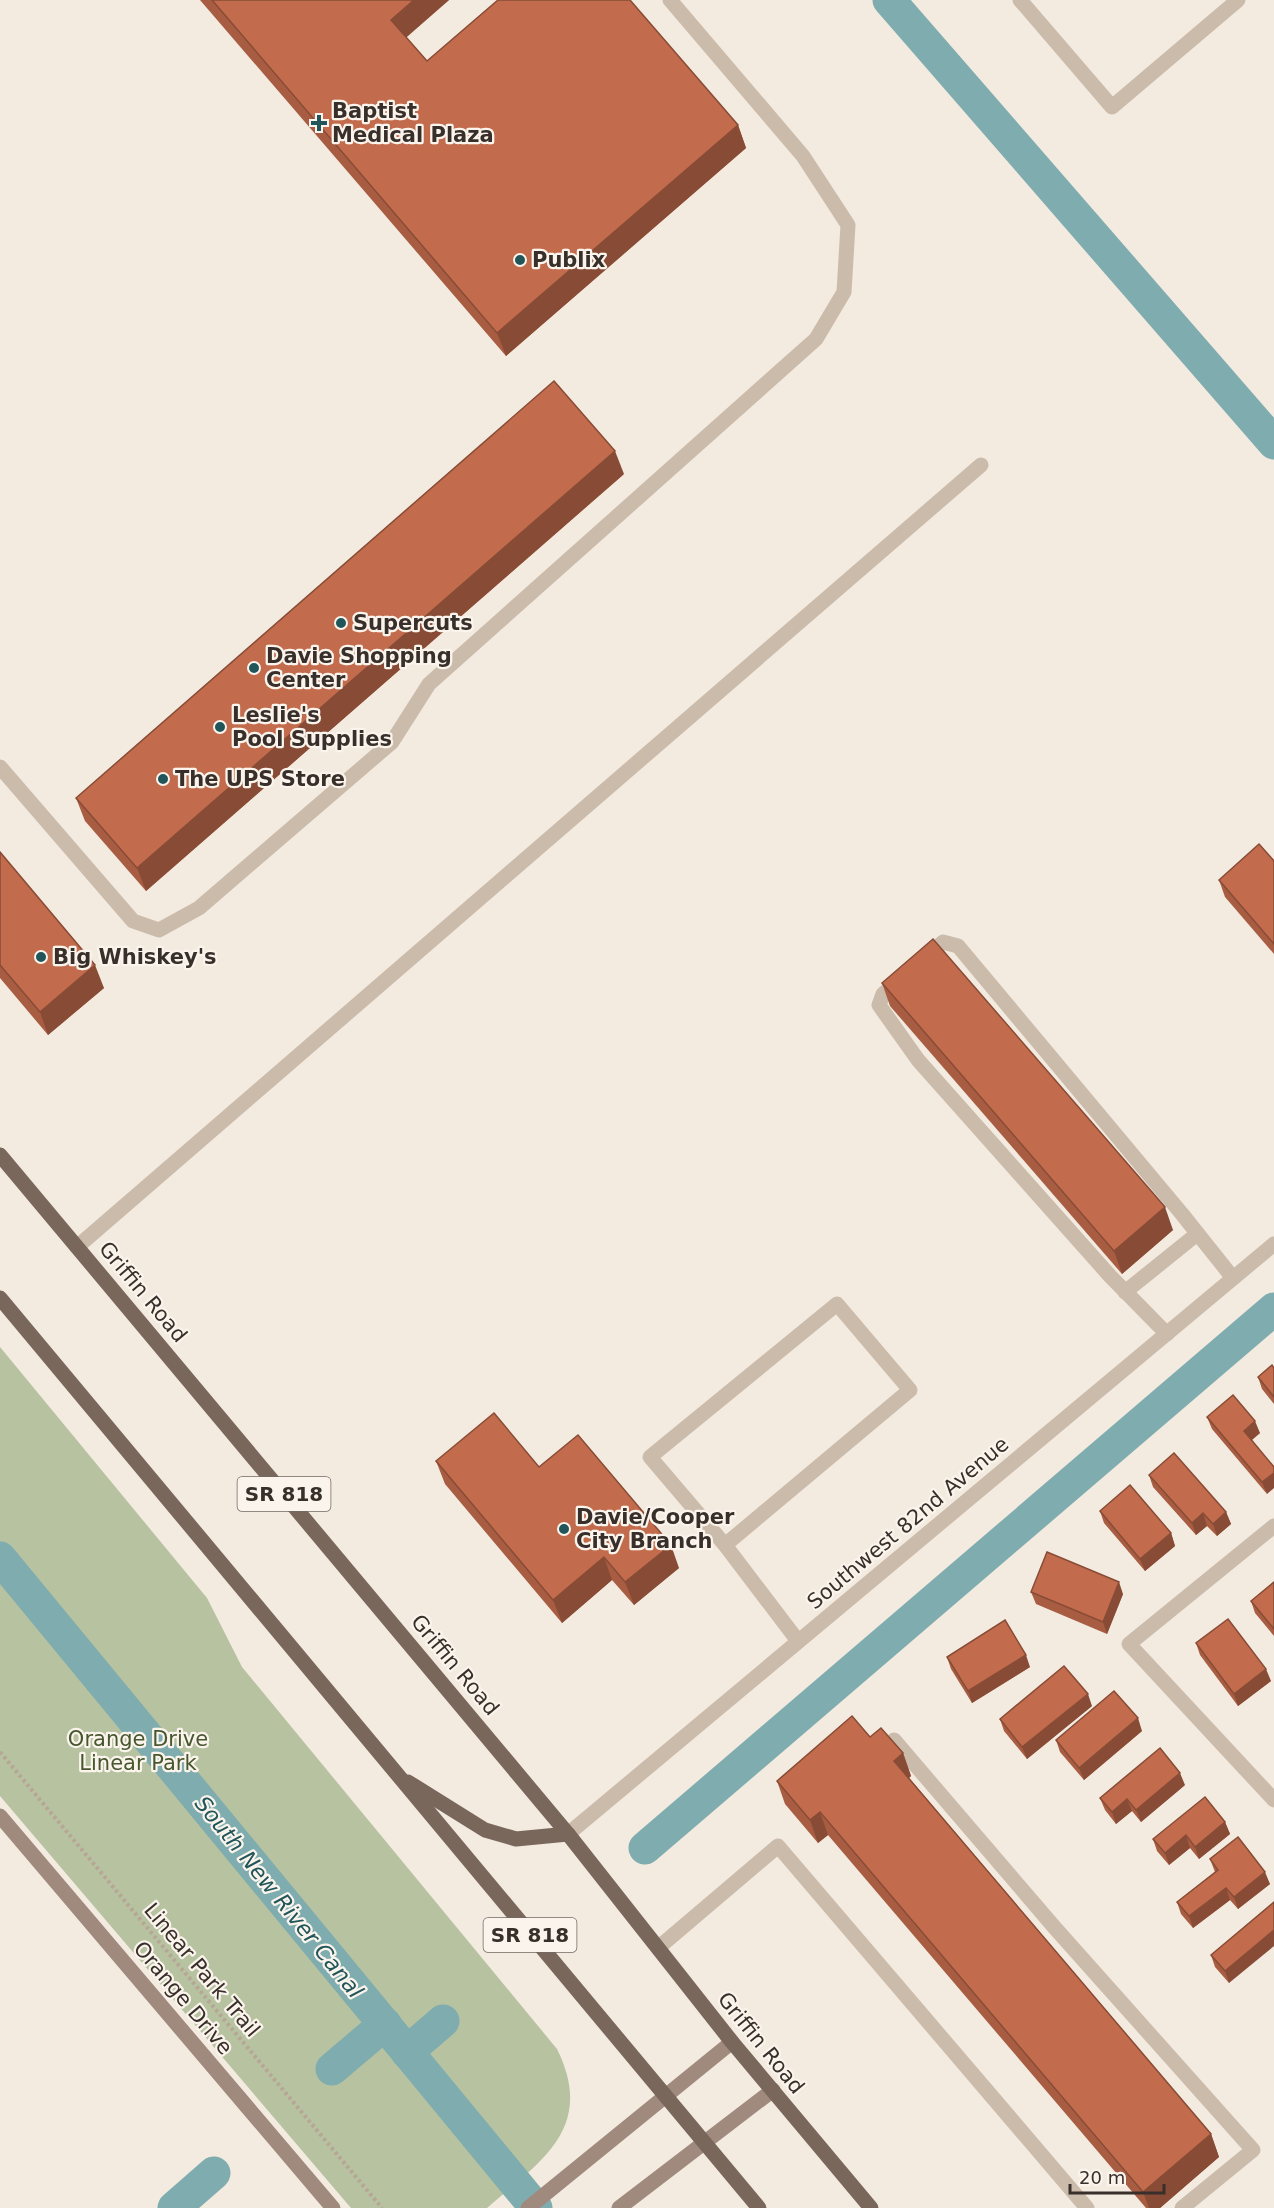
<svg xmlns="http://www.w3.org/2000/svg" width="1274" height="2208" font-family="'DejaVu Sans',sans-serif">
<rect width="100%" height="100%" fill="#f3eae0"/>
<path fill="#b6c2a0" d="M0,1347L207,1598L242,1667L557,2049C596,2128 541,2161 487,2208H351L0,1796Z"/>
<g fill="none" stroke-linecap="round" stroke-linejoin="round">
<g stroke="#7facaf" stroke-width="33">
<path d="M889,0L1274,443"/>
<path d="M0,1558L536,2208"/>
<path d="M645,1848L1274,1309"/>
<path d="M407,2052L443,2021"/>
<path d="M332,2069L385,2024"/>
<path d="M174,2208L214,2173"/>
</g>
<path stroke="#b7a596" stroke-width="4" stroke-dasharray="3 3" stroke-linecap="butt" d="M0,1752L382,2208"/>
<g stroke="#cbbbab" stroke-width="15">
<path d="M1020,0L1112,107L1238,0"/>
<path d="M0,767L133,921L159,930L199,908L392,742L429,684L816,339L844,292L848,225L803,156L670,0"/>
<path d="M925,958L943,942L958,946L1182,1214L1233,1278"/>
<path d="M900,979L883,994L879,1005L918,1060L1110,1276L1167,1334"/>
<path d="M77,1247L981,465"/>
<path d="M1125,1292L1197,1234"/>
<path d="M725,1545L910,1390L837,1304L650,1457L725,1545L798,1641"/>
<path d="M894,1740L1055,1928L1253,2150L1182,2208"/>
<path d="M658,1948L778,1846L1087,2208"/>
</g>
<g stroke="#cbbbab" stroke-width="15">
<path d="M1274,1526L1129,1644L1274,1800"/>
<path d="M568,1834L1274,1244"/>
</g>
<g stroke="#9f8a7d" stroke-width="15">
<path d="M0,1816L333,2208"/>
<path d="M528,2208L732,2042"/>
<path d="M619,2208L773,2090"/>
</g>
<g stroke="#7a675c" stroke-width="15">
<path d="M0,1155L568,1834L732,2042L871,2208"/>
<path d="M0,1298L759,2208"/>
<path d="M408,1782L485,1830L516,1839L568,1834"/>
</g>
</g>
<g fill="#a85d42">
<path d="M200,0H449L406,37L427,61L738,125L746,148L506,356Z"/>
<path d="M624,474L146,891L85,821L76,798Z"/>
<path d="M0,852L104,988L48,1035L0,978Z"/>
<path d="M1274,861V954L1225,897L1219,880Z"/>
<path d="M882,983L1173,1230L1122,1274L890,1006Z"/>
<path d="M1274,1368V1404L1262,1389L1258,1377Z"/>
<path d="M1207,1417L1260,1433L1252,1440L1267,1494L1212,1429Z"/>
<path d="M436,1461L539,1467L679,1568L634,1605L612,1580L562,1623L445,1484Z"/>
<path d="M1149,1475L1226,1512L1231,1524L1217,1536L1207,1526L1196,1535L1153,1487Z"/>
<path d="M1100,1511L1171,1533L1175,1546L1145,1571L1104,1523Z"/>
<path d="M1274,1582V1636L1255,1613L1251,1601Z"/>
<path d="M1031,1592L1123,1594L1107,1634L1036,1604Z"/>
<path d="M1196,1643L1271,1681L1238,1706L1200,1655Z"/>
<path d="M947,1657L1030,1667L972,1703L951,1669Z"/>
<path d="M1092,1706L1027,1759L1004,1731L1000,1719Z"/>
<path d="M1142,1731L1084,1780L1060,1752L1056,1740Z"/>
<path d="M870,1737L903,1753L911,1776L909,1778L1211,2134L1219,2157L1160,2208H1146L828,1835L818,1843L785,1804L777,1781Z"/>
<path d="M1185,1785L1141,1822L1132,1811L1116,1824L1105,1810L1100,1798Z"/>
<path d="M1225,1822L1230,1834L1199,1859L1190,1848L1169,1865L1157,1851L1153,1839Z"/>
<path d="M1210,1859L1270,1884L1238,1909L1230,1900L1193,1928L1181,1914L1177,1902L1215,1872Z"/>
<path d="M1274,1902L1229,1983L1215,1967L1211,1955Z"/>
</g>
<g fill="#884c36">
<path d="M414,0H449L400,43L391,20Z"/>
<path d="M738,125L746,148L506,356L497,333Z"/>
<path d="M615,451L624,474L146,891L137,868Z"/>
<path d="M95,965L104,988L48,1035L40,1012Z"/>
<path d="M1165,1207L1173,1230L1122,1274L1114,1251Z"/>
<path d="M1255,1421L1260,1433L1248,1443L1244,1431Z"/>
<path d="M1274,1473V1488L1267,1494L1262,1482Z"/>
<path d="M1226,1512L1231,1524L1217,1536L1213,1524Z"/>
<path d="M1203,1513L1207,1526L1196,1535L1192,1523Z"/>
<path d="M1171,1533L1175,1546L1145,1571L1140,1559Z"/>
<path d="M671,1545L679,1568L634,1605L625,1582Z"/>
<path d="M604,1557L612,1580L562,1623L553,1600Z"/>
<path d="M1119,1582L1123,1594L1107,1634L1103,1622Z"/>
<path d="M1026,1655L1030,1667L972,1703L968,1691Z"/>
<path d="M1266,1669L1271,1681L1238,1706L1234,1694Z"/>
<path d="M1088,1694L1092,1706L1027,1759L1022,1747Z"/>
<path d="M1138,1718L1142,1731L1084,1780L1079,1768Z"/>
<path d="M903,1753L911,1776L902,1784L894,1761Z"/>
<path d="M1180,1773L1185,1785L1141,1822L1136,1810Z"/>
<path d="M1127,1799L1132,1811L1116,1824L1112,1812Z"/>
<path d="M820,1812L828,1835L818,1843L810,1820Z"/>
<path d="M1225,1822L1230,1834L1199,1859L1195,1847Z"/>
<path d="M1186,1835L1190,1848L1169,1865L1165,1853Z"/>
<path d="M1265,1872L1270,1884L1238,1909L1234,1897Z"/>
<path d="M1226,1888L1230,1900L1193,1928L1189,1916Z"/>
<path d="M1274,1930V1946L1229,1983L1225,1971Z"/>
<path d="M1211,2134L1219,2157L1160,2208H1149L1143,2192Z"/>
</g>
<g fill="#c36c4d" stroke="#884c36" stroke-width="1.5">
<path d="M212,0H414L391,20L427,61L498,0H630L738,125L497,333Z"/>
<path d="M554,381L615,451L137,868L76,798Z"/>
<path d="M1259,844L1274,861V944L1219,880Z"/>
<path d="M0,852L95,965L40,1012L0,965Z"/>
<path d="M933,939L1165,1207L1114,1251L882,983Z"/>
<path d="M1272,1365L1274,1368V1397L1258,1377Z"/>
<path d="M1233,1395L1255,1421L1244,1431L1274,1467V1473L1262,1482L1207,1417Z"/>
<path d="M494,1413L539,1467L578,1435L671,1545L625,1582L604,1557L553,1600L436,1461Z"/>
<path d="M1174,1453L1226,1512L1213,1524L1203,1513L1192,1523L1149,1475Z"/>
<path d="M1130,1485L1171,1533L1140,1559L1100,1511Z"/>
<path d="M1047,1552L1119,1582L1103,1622L1031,1592Z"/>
<path d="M1274,1582V1629L1251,1601Z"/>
<path d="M1228,1619L1266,1669L1234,1694L1196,1643Z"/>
<path d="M1005,1620L1026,1655L968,1691L947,1657Z"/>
<path d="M1064,1666L1088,1694L1022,1747L1000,1719Z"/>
<path d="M1114,1691L1138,1718L1079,1768L1056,1740Z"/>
<path d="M852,1716L870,1737L881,1728L903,1753L894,1761L1211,2134L1143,2192L820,1812L810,1820L777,1781Z"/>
<path d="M1160,1748L1180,1773L1136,1810L1127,1799L1112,1812L1100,1798Z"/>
<path d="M1205,1797L1225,1822L1195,1847L1186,1835L1165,1853L1153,1839Z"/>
<path d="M1238,1837L1265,1872L1234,1897L1226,1888L1189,1916L1177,1902L1218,1870L1210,1859Z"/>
<path d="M1274,1902V1930L1225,1971L1211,1955Z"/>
</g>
<g fill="#20555a" stroke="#faf4ec" stroke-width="2">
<path d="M316 114h6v6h6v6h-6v6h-6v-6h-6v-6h6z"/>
<circle cx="520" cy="260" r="6"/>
<circle cx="341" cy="623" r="6"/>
<circle cx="254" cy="668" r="6"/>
<circle cx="220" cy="727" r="6"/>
<circle cx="163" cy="779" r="6"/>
<circle cx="41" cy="957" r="6"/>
<circle cx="564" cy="1529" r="6"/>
</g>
<g text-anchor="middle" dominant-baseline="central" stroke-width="4.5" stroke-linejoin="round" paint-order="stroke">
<g fill="#faf4ec" stroke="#736a64" stroke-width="1.5">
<rect x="237.5" y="1477" width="93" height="34" rx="4.5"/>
<rect x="483.5" y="1918" width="93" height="34" rx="4.5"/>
</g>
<g font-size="20" font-weight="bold" fill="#392f2a">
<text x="284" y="1494">SR 818</text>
<text x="530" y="1935">SR 818</text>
</g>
<g font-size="21" font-weight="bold" fill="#392f2a" stroke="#faf4ec" text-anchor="start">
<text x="332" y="111">Baptist<tspan x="332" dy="24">Medical Plaza</tspan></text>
<text x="532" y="260">Publix</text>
<text x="353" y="623">Supercuts</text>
<text x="266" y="656">Davie Shopping<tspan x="266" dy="24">Center</tspan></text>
<text x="232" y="715">Leslie's<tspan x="232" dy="24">Pool Supplies</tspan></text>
<text x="175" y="779">The UPS Store</text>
<text x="53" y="957">Big Whiskey's</text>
<text x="576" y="1517">Davie/Cooper<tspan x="576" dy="24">City Branch</tspan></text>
</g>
<g font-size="21" fill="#392f2a" stroke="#faf4ec">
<text transform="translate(143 1292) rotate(50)">Griffin Road</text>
<text transform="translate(908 1523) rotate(-40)">Southwest 82nd Avenue</text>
<text transform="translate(455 1665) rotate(50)">Griffin Road</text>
<text transform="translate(202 1970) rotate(50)">Linear Park Trail</text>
<text transform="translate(183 1998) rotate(50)">Orange Drive</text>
<text transform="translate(761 2043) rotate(51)">Griffin Road</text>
</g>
<g font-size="21" fill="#47572f" stroke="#faf4ec">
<text x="138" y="1739">Orange Drive<tspan x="138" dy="24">Linear Park</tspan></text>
</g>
<g font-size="22" font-style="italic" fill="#20555a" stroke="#faf4ec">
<text transform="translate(279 1897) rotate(51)">South New River Canal</text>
</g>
</g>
<path d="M1070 2184v9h94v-9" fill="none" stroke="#392f2a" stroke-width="3"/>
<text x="1079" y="2184" font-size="18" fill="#392f2a" stroke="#faf4ec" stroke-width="4.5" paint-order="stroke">20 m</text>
</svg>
